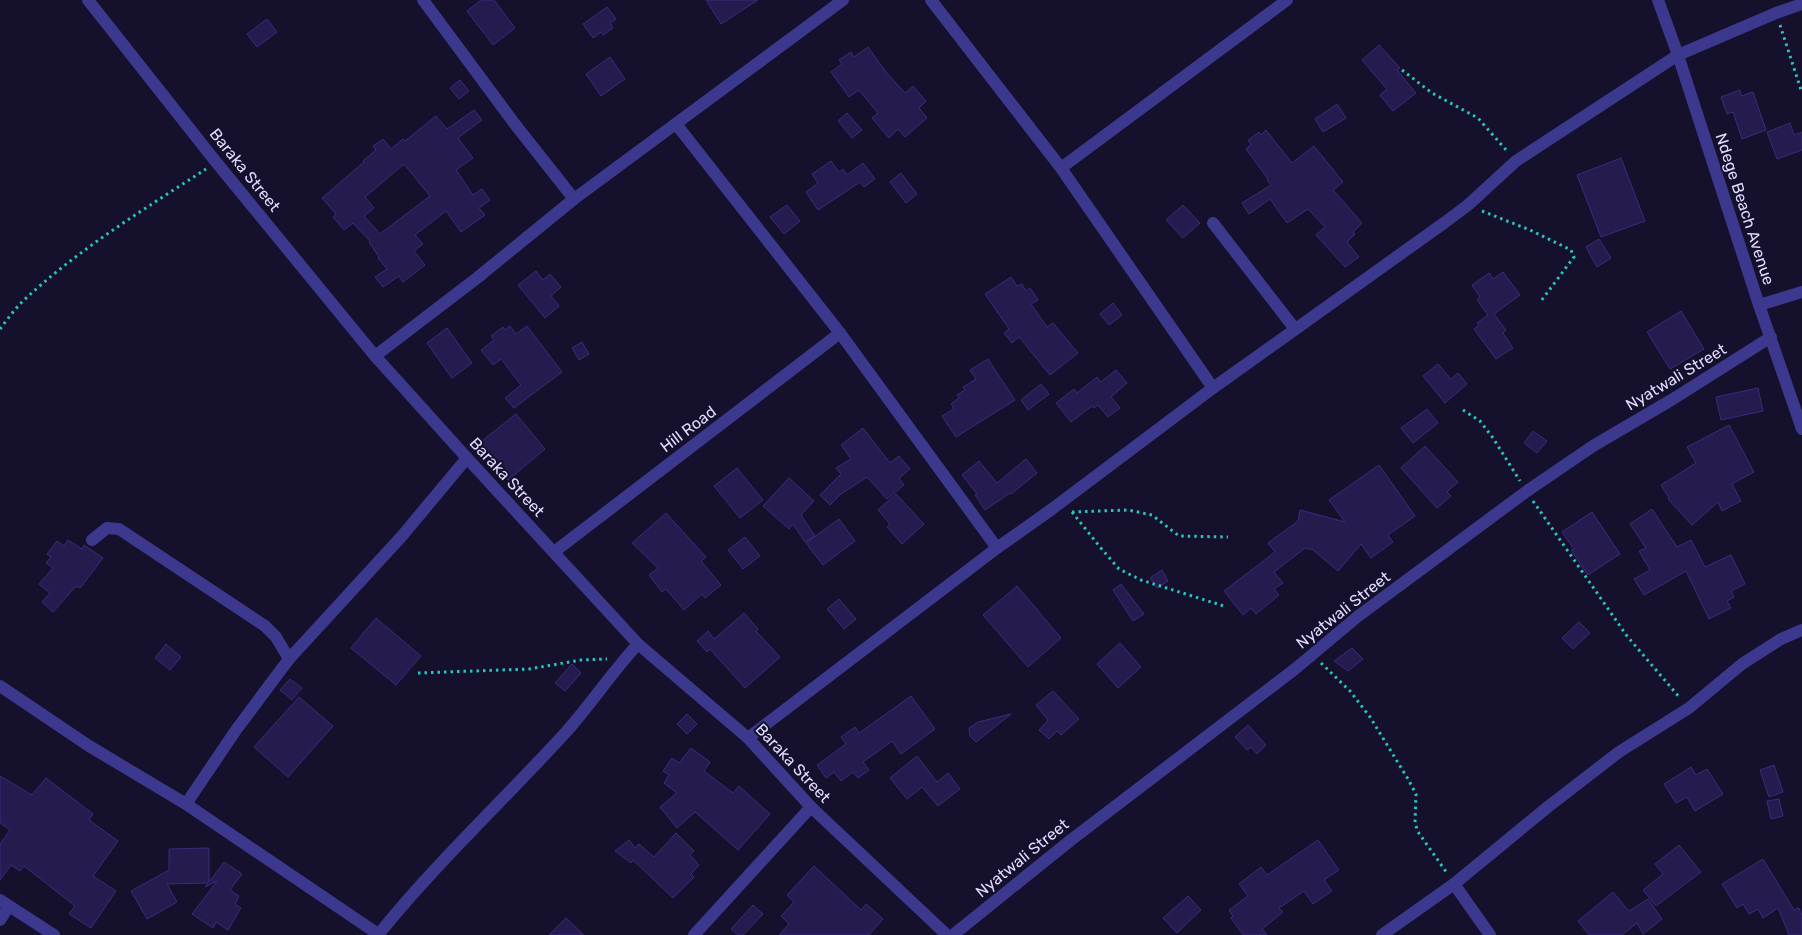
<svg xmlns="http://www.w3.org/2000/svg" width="1802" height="935" font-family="Rubik,sans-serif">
<rect width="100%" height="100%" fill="#15102c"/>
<g fill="#251b4e" stroke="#3c2b7b" fill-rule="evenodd">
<path d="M481,0H494L515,28L493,45L467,11Z"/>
<path d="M706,0H758L721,24Z"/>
<path d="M607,7L616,19L610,23L613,28L603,35L601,32L593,38L583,24Z"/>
<path d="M267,19L277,32L257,47L247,34Z"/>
<path d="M1379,45L1400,68L1397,70L1416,93L1393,111L1380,95L1387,89L1362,60Z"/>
<path d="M868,47L886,72L905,93L913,86L926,101L919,108L927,118L905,137L898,129L889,138L872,118L878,113L859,90L849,97L831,72L842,64L839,60L851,52L854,57Z"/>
<path d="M610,57L625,79L601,96L586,74Z"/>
<path d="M460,80L469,91L459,99L450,88Z"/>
<path d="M1740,90L1741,96L1753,92L1766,130L1742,139L1733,112L1727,114L1721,97Z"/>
<path d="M1337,104L1346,118L1323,132L1315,119Z"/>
<path d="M474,110L482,120L458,138L473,158L456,170L473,195L482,189L490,200L479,208L485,215L461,232L446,211L415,235L423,244L414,251L425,265L403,282L399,276L383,287L375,277L387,269L378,258L379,257L369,242L370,241L353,223L344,230L333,217L336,214L322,198L364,162L363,161L376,150L373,146L383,139L391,149L403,139L405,141L436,116L447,129ZM404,164L430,196L380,234L364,216L374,208L365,197Z"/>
<path d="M847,113L862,130L852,138L838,121Z"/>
<path d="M1790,123L1794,135L1802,132V150L1777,159L1767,132Z"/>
<path d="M1266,130L1292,163L1314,146L1343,182L1333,190L1362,223L1353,232L1355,234L1347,242L1359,257L1345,267L1316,235L1325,227L1308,209L1287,223L1270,199L1249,214L1242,203L1271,185L1267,180L1268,179L1246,149L1251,144L1248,140L1259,132L1261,135Z"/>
<path d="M1621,158L1645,221L1601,237L1577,175Z"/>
<path d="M831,161L839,172L843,169L847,175L863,163L875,179L864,187L860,182L818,210L806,192L818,183L812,174Z"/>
<path d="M901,173L917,194L906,203L890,182Z"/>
<path d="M787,205L800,221L784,234L770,217Z"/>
<path d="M1183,205L1200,223L1183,238L1166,220Z"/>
<path d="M1599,239L1611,258L1597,267L1586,247Z"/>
<path d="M536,271L543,280L550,274L561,287L551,296L559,306L545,318L518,285Z"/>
<path d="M1503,272L1520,295L1494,314L1506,330L1503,333L1513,348L1496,359L1474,329L1479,325L1477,323L1488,315L1477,300L1480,297L1472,285L1489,273L1493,279Z"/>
<path d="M1011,277L1017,286L1022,284L1026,291L1030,288L1038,300L1031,304L1047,327L1053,323L1078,353L1050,375L1019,337L1012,343L1004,333L1009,329L985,294Z"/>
<path d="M1113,303L1122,315L1109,325L1100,314Z"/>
<path d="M1681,311L1704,349L1670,369L1647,332Z"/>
<path d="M510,326L516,334L527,326L562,372L514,408L505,398L521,385L501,359L493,365L481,350L494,340L491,336L503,327L505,330Z"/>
<path d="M447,328L472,363L452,378L427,343Z"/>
<path d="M582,342L589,354L579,360L572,348Z"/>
<path d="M988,359L1015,400L956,437L942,416L954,409L951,404L959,398L957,395L965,390L963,387L976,379L970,370Z"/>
<path d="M1438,364L1451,379L1458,373L1467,384L1445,403L1423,376Z"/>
<path d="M1116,370L1127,383L1111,397L1120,408L1108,417L1098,405L1094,408L1092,406L1071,422L1056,403L1074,389L1077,393L1097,377L1101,382Z"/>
<path d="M1041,384L1049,394L1028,410L1021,400Z"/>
<path d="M1758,388L1763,411L1721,420L1716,397Z"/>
<path d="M1427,409L1438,423L1413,443L1401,428Z"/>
<path d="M516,414L545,449L508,480L478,444Z"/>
<path d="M1729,425L1754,472L1732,484L1741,501L1722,511L1718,502L1692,525L1668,499L1669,498L1661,485L1696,463L1687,447Z"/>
<path d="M863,428L890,463L899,456L910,469L899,478L904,485L887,499L867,477L841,494L830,505L820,495L841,474L836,468L851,459L841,445Z"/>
<path d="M1533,431L1547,441L1537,453L1524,443Z"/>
<path d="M1425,446L1458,482L1447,492L1451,496L1437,508L1401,468Z"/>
<path d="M1026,459L1037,473L1011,494L1010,493L985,510L975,495L977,494L962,475L979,461L997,483Z"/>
<path d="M1379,465L1415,516L1388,535L1393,542L1371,558L1361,544L1338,571L1313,550L1305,548L1274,572L1283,583L1274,589L1279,595L1256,614L1251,608L1243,615L1224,591L1275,552L1268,543L1298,521L1300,510L1345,522L1329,500Z"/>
<path d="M737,468L763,500L740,518L714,486Z"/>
<path d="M789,478L814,501L801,515L815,536L805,542L793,524L789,529L763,506Z"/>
<path d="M896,494L924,524L902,544L887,527L890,524L878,510Z"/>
<path d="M1652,509L1677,547L1691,540L1705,567L1731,555L1745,584L1731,591L1734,597L1727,601L1731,608L1709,619L1686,571L1644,595L1634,579L1650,570L1639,551L1646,548L1630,524Z"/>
<path d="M1592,512L1620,554L1588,575L1571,550L1574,549L1562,532Z"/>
<path d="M666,513L706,557L701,561L721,585L705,598L702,594L684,610L666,589L662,592L649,575L658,568L632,543Z"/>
<path d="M839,519L855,541L823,565L806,543Z"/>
<path d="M745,537L760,556L743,569L728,550Z"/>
<path d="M68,540L82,549L84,545L103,558L80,588L76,586L53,612L42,602L50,593L39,584L53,568L46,563L51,557L47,554L57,541L64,546Z"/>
<path d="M1162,570L1168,581L1157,588L1150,578Z"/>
<path d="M1121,584L1144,614L1133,621L1113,590Z"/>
<path d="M1017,586L1061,638L1028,667L983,615Z"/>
<path d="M839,599L856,619L844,629L827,609Z"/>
<path d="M744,613L758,629L756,631L780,657L745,688L710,649L707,652L697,641L708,631L714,639Z"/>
<path d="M376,618L421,656L396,685L351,648Z"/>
<path d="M1579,622L1590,633L1573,649L1562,638Z"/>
<path d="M1120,643L1141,667L1118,688L1097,664Z"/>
<path d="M166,644L181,657L170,670L155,658Z"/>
<path d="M1352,648L1363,659L1348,671L1334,661Z"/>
<path d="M572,664L581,673L565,691L555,683Z"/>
<path d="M290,679L302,688L292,700L280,690Z"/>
<path d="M1053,691L1079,719L1061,735L1057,731L1049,739L1039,730L1048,720L1036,705Z"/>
<path d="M911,696L935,729L901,754L892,741L863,762L869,770L858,778L853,772L841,781L834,772L826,778L817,765L846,744L841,737L855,727L859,733Z"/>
<path d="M299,697L333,726L288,777L254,747Z"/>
<path d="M687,714L697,724L687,734L677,724Z"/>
<path d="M1011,714L976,742L970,736L969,728L978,722Z"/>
<path d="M1248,725L1266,745L1257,754L1251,747L1247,750L1235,737Z"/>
<path d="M691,748L710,762L704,771L733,793L739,786L770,814L738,850L695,812L677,828L660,807L677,793L664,783L669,775L663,771L672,758L679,763Z"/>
<path d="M917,756L937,782L948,773L960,789L938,806L922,787L907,799L890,778Z"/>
<path d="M1774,765L1783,792L1769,797L1760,770Z"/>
<path d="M1691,767L1696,775L1707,769L1723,794L1695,811L1687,797L1676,803L1664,784Z"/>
<path d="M0,776L32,795L46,778L93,814L89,820L118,841L93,876L116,891L91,928L69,914L75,906L24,866L20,871L11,865L0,880V844L10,830L0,823Z"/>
<path d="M1779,799L1783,816L1771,819L1767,801Z"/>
<path d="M676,833L694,851L690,855L699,865L691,874L694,877L673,898L633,860L631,863L615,851L629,840L635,848L639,844L654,857Z"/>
<path d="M1318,840L1339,870L1324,880L1332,891L1313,904L1304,891L1279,908L1283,912L1262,929L1267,935H1243L1231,918L1233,916L1229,910L1248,896L1239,884L1261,867L1267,875Z"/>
<path d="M1679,845L1701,872L1656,906L1643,890L1663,874L1655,864Z"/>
<path d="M209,848V882L224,862L242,874L230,890L239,896L235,904L241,908L228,930L216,922L213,928L192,914L217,881L205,887L208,883L167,884L177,902L147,919L131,891L169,870V849Z"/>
<path d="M1763,859L1794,910L1799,908L1802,916V935H1789L1778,908L1763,918L1758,909L1749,914L1743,904L1737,908L1722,884Z"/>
<path d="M814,866L861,910L866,904L883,919L869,935H779L789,924L781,916L794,902L787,895Z"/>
<path d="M1613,892L1629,911L1648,899L1662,919L1643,934L1637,923L1622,935H1589L1578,921Z"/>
<path d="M1188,896L1201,910L1177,933L1163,918Z"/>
<path d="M753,905L763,914L743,935H738L731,929Z"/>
<path d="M566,918L584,935H549Z"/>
</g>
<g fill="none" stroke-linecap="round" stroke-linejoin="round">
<g stroke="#2ac4bc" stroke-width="3" stroke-dasharray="2.5 4" stroke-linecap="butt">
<path d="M1780,25L1802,93"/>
<path d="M1402,70L1432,93L1478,118L1507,151"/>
<path d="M1482,211L1530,230L1571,250L1574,257L1541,301"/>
<path d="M0,329C7,320 14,310 22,302C77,250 143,210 206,169"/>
<path d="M1463,410L1480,421L1493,438L1520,481"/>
<path d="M1533,501L1627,636L1680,698"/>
<path d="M1072,512L1100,547L1119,569L1141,580L1224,606"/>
<path d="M1072,512L1128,510L1152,515L1179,536L1228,537"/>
<path d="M1321,663L1350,691L1370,717L1408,779L1416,794L1415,823L1418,832L1447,873"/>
<path d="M418,673L529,669L581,660L607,659"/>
</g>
<g stroke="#3c388d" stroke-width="12">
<path d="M88,0L216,162L375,356L467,458L638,644L748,738L811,807L947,935"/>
<path d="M423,0L514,123L574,199"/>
<path d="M931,0L1061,168L1213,388"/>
<path d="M1658,0L1678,55L1759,305L1802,429"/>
<path d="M676,124L840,333L997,548"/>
<path d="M1061,168L1287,0"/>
<path d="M1213,223L1295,329"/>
<path d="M1759,305L1802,292"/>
<path d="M375,356L477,278L574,199L843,0"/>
<path d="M92,540L107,528L119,529L265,626L276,637L289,659"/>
<path d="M554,552L840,333"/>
<path d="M0,686L89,746L186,804L378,934"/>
<path d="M748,738L997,548L1052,509L1213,388L1444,223L1468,205L1516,161L1678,55L1776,13L1802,4"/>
<path d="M186,804L236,730L289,659L402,536L467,458"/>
<path d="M1454,884L1490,935"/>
<path d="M0,900L54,935"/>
<path d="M0,920L9,906"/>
<path d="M378,935C436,863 504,800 566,732C591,704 612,672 638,644"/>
<path d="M694,935L811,807"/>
<path d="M953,935L1071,840L1295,669L1357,617L1527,491L1593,446L1673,399L1771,337"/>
<path d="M1382,935L1454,884L1549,806L1619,752L1689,708L1742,664L1781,639L1802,630"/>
</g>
</g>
<g text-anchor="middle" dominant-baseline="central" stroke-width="4" stroke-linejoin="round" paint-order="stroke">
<g font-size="16" fill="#dfdbff" stroke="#15102c">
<text transform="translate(245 170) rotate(51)">Baraka Street</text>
<text transform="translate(1745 209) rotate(72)">Ndege Beach Avenue</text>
<text transform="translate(1676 377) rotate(-31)">Nyatwali Street</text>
<text transform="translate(688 429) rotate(-37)">Hill Road</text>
<text transform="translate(507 477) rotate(47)">Baraka Street</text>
<text transform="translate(1343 610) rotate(-38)">Nyatwali Street</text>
<text transform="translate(793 763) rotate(47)">Baraka Street</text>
<text transform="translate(1022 858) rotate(-39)">Nyatwali Street</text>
</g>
</g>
</svg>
